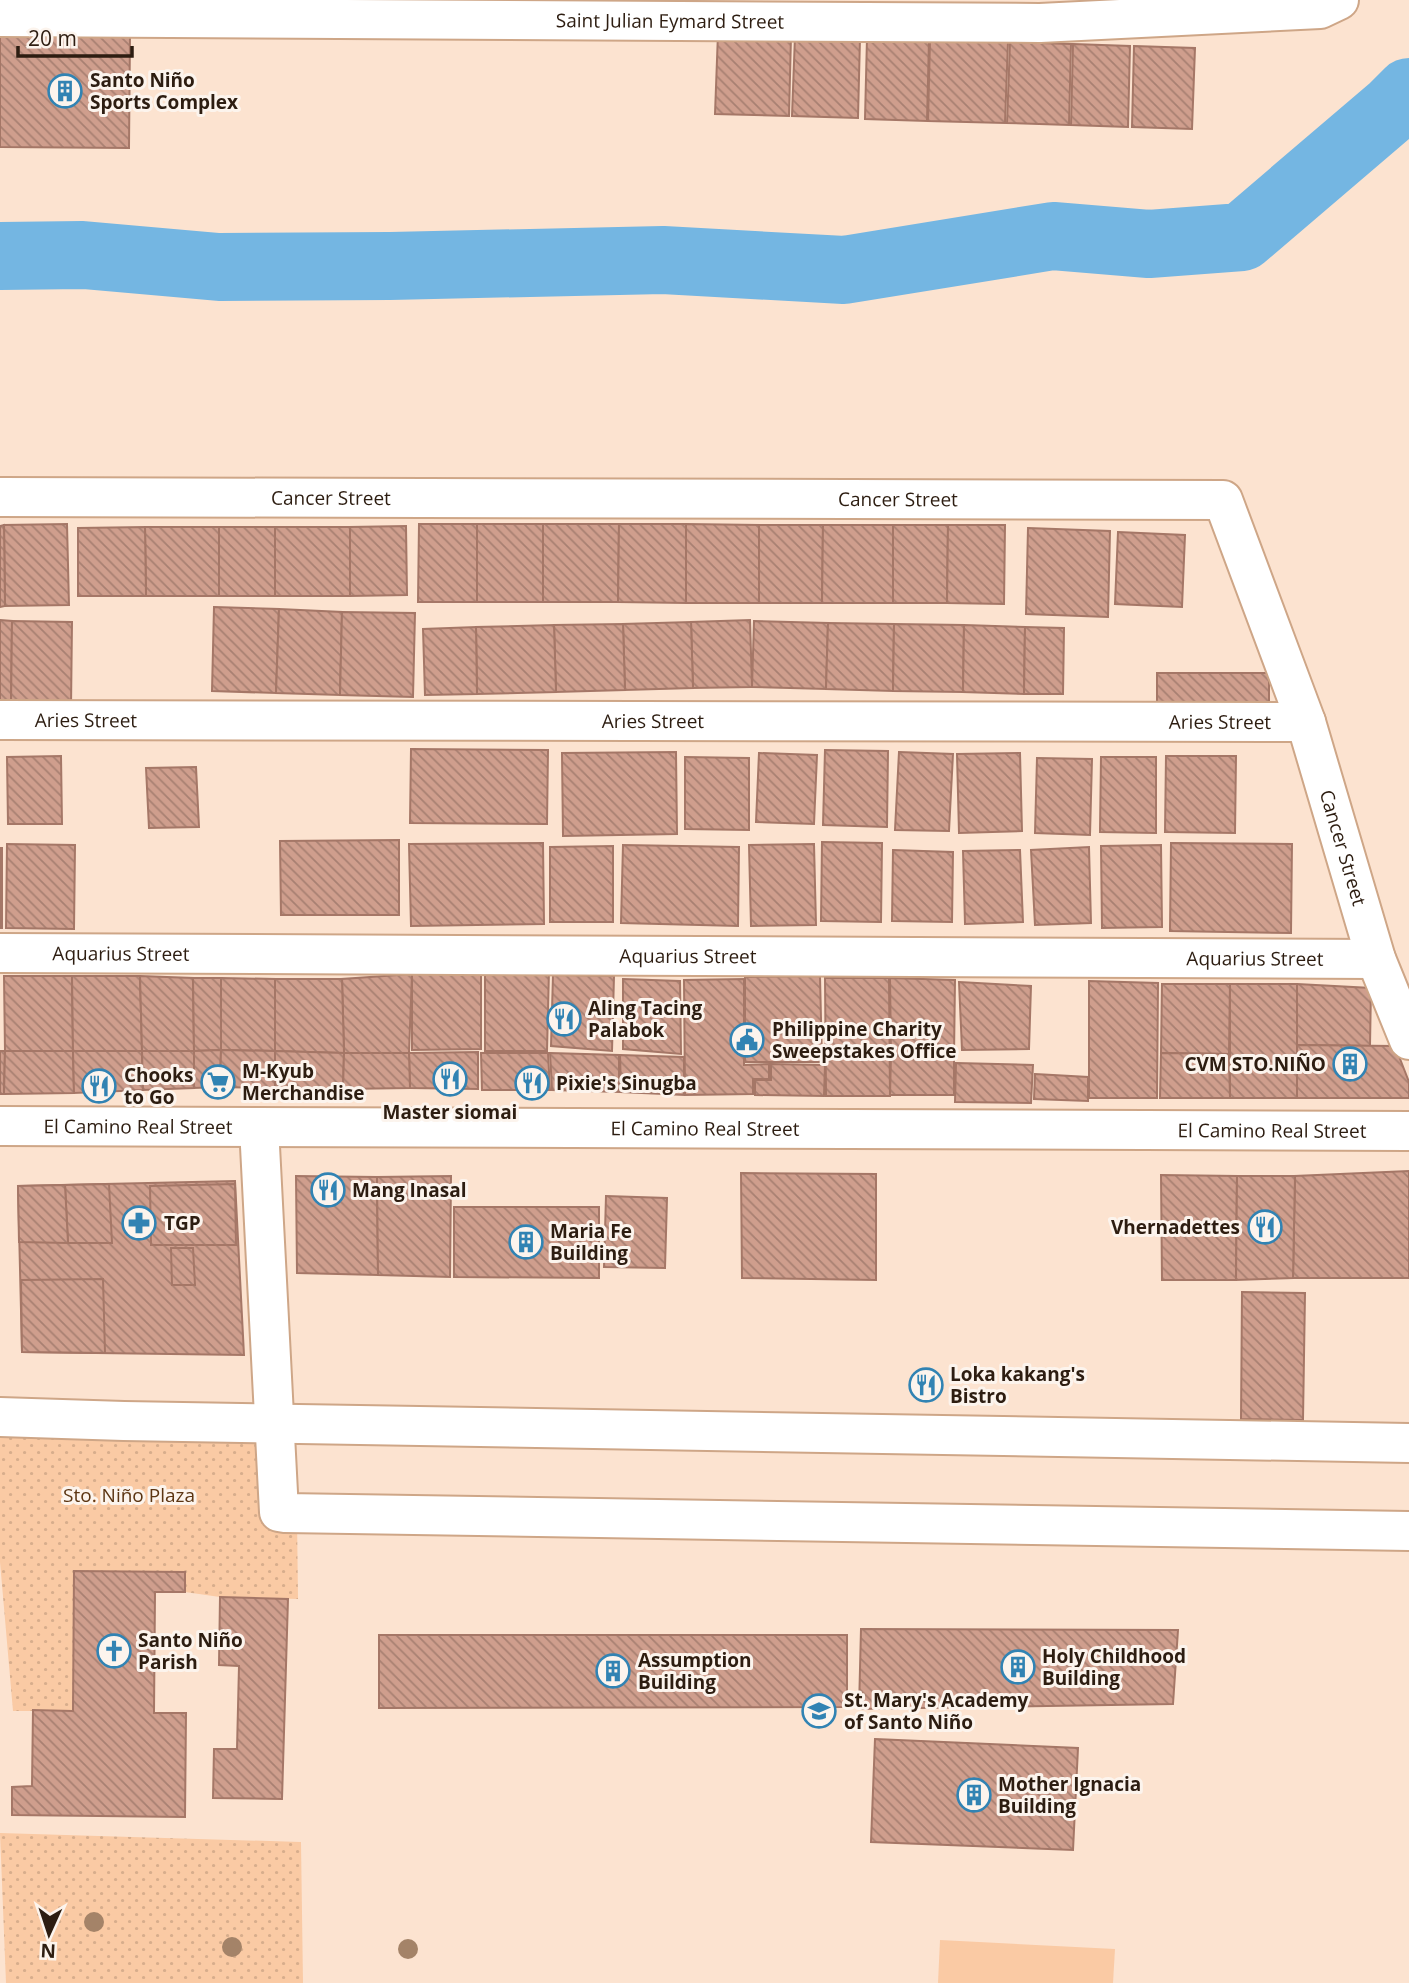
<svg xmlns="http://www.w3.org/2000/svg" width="1409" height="1983" font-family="'Open Sans',sans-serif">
<defs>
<pattern id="green-dots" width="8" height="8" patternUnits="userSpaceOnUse" patternTransform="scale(1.75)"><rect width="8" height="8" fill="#facaa4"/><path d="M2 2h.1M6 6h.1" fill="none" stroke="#d7ad8c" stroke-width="1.8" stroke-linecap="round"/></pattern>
<pattern id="building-back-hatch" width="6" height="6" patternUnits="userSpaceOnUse" patternTransform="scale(1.75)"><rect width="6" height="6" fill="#cf9e8d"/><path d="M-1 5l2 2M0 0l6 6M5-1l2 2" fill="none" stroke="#a88072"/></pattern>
</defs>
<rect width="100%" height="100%" fill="#fce3d0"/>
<g fill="url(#green-dots)">
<path d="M0,1417L273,1423L297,1516L298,1599L220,1597L185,1592L184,1572L74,1571L73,1711H13L0,1562Z"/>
<path d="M0,1833L301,1842L303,1983H6Z"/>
</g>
<path fill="#facaa4" d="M940,1940L1115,1949L1113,1983H938Z"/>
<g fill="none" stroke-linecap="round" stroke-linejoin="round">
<path stroke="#74b6e2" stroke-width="68" d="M0,256L83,255L219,267L390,266L663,260L844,270L1053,236L1149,244L1242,237L1393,108L1409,92"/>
</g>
<g fill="url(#building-back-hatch)" stroke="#a57767" stroke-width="2">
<path d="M0,33L130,34L129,148L0,147Z"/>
<path d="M718,33L791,36L789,116L715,114Z"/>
<path d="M795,36L860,38L858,118L792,116Z"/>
<path d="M867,38L929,40L927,121L865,119Z"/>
<path d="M930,40L1008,42L1005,123L928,121Z"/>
<path d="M1010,42L1071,44L1069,125L1007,123Z"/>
<path d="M1073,44L1130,46L1128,127L1071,125Z"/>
<path d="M1134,46L1195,48L1192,129L1132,127Z"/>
<path d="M67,524L69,605L5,606L4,525Z"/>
<path d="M419,524H477V602H418Z"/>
<rect x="477" y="524" width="66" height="78"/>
<path d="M543,524H619L618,602H543Z"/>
<path d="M619,524H686V603L618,602Z"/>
<path d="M686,524L759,525V603H686Z"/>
<path d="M4,525L5,606L0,607V526Z"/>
<path d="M759,525H823L822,603H759Z"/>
<path d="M823,525H893V603H822Z"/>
<path d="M893,525H948L947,603H893Z"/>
<path d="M948,525H1005L1004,604L947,603Z"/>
<path d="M406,526L407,595L350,596V527Z"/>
<path d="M145,527H219V596H146Z"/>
<path d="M145,527L146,596H78V528Z"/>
<rect x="219" y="527" width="56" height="69"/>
<rect x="275" y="527" width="75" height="69"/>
<path d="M1028,528L1110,531L1108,617L1026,614Z"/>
<path d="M1118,532L1185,535L1182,607L1115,604Z"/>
<path d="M214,607L279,609L276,693L212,691Z"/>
<path d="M279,609L342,612L340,695L276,693Z"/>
<path d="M342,612L415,613L413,697L340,695Z"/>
<path d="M0,620L12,621L11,706H0Z"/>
<path d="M750,620L752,687L693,688L691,622Z"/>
<path d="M12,621L72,622L71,708L11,706Z"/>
<path d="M754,621L828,623L826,689L752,687Z"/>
<path d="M691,622L693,688L625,690L623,624Z"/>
<path d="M828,623L894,624L893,691L826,689Z"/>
<path d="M623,624L625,690L556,692L554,625Z"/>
<path d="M894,624L964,625L963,692L893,691Z"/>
<path d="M554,625L556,692L477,694L476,627Z"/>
<path d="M964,625L1025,627L1024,694L963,692Z"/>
<path d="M476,627L477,694L425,695L423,629Z"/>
<path d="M1025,627L1064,628L1063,694H1024Z"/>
<rect x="1157" y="673" width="112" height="32"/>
<path d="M411,749L548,750L547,824L410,823Z"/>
<path d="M825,750L888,751L887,827L823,825Z"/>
<path d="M676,752L677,834L563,836L562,753Z"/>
<path d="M899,752L953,754L949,831L895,830Z"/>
<path d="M759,753L817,755L814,824L756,822Z"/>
<path d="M1020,753L1022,831L959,833L957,754Z"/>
<path d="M61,756L62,824H8L7,757Z"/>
<path d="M1166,756H1236L1235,833L1165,832Z"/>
<path d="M685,757L749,758V830L685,829Z"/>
<path d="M1101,757H1156V833L1100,832Z"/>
<path d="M1037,758L1092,759L1090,835L1035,833Z"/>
<path d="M196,767L199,827L149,828L146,768Z"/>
<path d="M399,840V915H281L280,841Z"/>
<path d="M822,842L882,843L881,922L821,921Z"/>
<path d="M543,843L544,924L411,926L409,844Z"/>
<path d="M1171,843L1292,844L1291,933L1170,931Z"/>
<path d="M7,844L75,845L74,929L6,928Z"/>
<path d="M814,844L816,925L751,926L749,845Z"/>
<path d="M623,845L739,847L738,926L621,923Z"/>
<path d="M1161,845L1162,927L1102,928L1101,846Z"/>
<path d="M613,846V922H550V847Z"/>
<path d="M1089,847L1091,923L1035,925L1031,850Z"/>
<rect x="0" y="848" width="2" height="80"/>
<path d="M893,850L953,852L952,922L892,921Z"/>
<path d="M1020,850L1023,922L965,924L963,851Z"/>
<path d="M485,968L549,970L547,1051H485Z"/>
<path d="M412,974L409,1053H344L342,979Z"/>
<path d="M412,974H481V1049L412,1050Z"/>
<path d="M553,975L614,976L612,1051L551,1046Z"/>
<path d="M4,976H72L73,1051H5Z"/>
<path d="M72,976H140L142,1051H73Z"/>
<path d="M140,976L193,978L194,1051H142Z"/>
<path d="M820,976L822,1062H745V977Z"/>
<path d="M193,978H221V1050L194,1051Z"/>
<path d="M221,978L275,979V1051L221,1050Z"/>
<path d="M825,978H889L890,1096H826Z"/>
<path d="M890,978L955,980L954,1056L891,1055Z"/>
<path d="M275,979H342L344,1053L275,1051Z"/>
<path d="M623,979L680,981L681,1054L623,1049Z"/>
<path d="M744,979V1065L769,1064V1079H753V1094L685,1095L684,980Z"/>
<path d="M1089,981L1158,983L1157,1098H1089Z"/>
<path d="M959,982L1031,986L1029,1049L962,1050Z"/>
<path d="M1162,984H1230L1229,1054L1161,1053Z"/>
<rect x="1230" y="984" width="67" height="114"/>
<path d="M1297,984L1371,988L1370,1046L1297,1045Z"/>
<path d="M1297,1045L1395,1046L1409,1082V1098H1297Z"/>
<path d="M221,1050L220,1087L194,1088V1051Z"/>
<path d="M221,1050L275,1051V1088L220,1087Z"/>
<path d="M0,1051H5L4,1094H0Z"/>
<path d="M5,1051H73L74,1093L4,1094Z"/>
<path d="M73,1051H142L143,1090L74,1093Z"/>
<path d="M142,1051H194V1088L143,1090Z"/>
<path d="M275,1051L344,1053L343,1089L275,1088Z"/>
<path d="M478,1052V1089L410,1088L409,1053Z"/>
<path d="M344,1053H409L410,1088L343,1089Z"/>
<path d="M481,1053H548L550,1090H482Z"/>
<path d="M550,1053L619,1055V1092L552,1090Z"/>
<path d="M1161,1053L1229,1054L1230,1098H1160Z"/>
<path d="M620,1055L684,1057V1095L621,1092Z"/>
<path d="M891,1055L954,1056V1095H890Z"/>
<path d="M956,1063L1033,1065L1031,1103L955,1102Z"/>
<path d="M771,1064L825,1065L824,1096L755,1095V1080H771Z"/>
<path d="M1035,1074L1088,1077V1101L1034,1099Z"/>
<path d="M1409,1171V1278H1293L1295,1176Z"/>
<path d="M741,1173L876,1174V1280L742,1278Z"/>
<path d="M1161,1175L1237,1176L1236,1280H1162Z"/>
<path d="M296,1176L377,1177L378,1275L297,1273Z"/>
<path d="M451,1176L450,1277L378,1275L377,1177Z"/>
<path d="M1237,1176H1295L1293,1278L1236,1280Z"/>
<path d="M235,1181L244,1355L22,1352L18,1186Z"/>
<path d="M109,1184L112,1243H68L65,1185Z"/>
<path d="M235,1184L236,1245H151L150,1186Z"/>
<path d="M65,1185L68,1243L19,1242L18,1186Z"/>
<path d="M606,1196L667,1198L665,1268L604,1267Z"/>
<path d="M454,1207H599V1278L454,1277Z"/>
<path d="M171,1248H193L195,1285H172Z"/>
<path d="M103,1279L105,1353L22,1352L21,1280Z"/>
<path d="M1242,1292L1305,1293L1303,1420L1241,1419Z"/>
<path d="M74,1571L185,1572V1592H155L154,1713H186L185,1817L12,1815V1787L32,1786L33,1710L73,1711Z"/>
<path d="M220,1597L288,1599L282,1799L213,1798L214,1749H237L239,1666L219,1665Z"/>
<path d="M861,1629L1178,1630L1173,1704L859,1709Z"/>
<path d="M379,1635H847V1707L379,1708Z"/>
<path d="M875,1739L1078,1748L1073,1850L871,1842Z"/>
</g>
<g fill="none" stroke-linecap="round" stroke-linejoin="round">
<defs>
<g id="minor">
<path id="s1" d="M0,17L1040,23L1320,9L1339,0"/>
<path id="s2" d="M0,497L1223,500L1306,722L1376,959L1409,1040"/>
<path id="s3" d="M0,720L1306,722"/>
<path id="s4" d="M0,953L1376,959"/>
<path id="s5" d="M0,1126L1409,1131"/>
<path d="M259,1127L279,1512L285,1513L1409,1531"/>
<path d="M0,1417L124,1421L1409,1443"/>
</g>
</defs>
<use href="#minor" stroke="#cea687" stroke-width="42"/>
<use href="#minor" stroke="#fff" stroke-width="38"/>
</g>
<g fill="#a48368">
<circle cx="94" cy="1922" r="10"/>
<circle cx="232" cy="1947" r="10"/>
<circle cx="408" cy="1949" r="10"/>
</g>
<defs>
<symbol id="building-ring" viewBox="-11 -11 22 22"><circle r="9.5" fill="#fcf4ed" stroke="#3183b3" stroke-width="1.5"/><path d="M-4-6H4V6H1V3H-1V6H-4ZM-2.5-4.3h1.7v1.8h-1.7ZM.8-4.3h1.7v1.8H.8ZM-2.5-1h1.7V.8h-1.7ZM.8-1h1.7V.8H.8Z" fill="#3183b3"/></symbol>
<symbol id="restaurant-ring" viewBox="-11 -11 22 22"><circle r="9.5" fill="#fcf4ed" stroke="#3183b3" stroke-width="1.5"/><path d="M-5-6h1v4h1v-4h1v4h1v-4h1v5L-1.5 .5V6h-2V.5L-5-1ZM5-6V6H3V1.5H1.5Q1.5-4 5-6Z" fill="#3183b3"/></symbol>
<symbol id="civic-ring" viewBox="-11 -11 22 22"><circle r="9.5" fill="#fcf4ed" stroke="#3183b3" stroke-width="1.5"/><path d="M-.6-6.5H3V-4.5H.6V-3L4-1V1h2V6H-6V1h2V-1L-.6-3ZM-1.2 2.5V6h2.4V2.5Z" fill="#3183b3"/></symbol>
<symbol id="supermarket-ring" viewBox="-11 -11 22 22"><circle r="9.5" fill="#fcf4ed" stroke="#3183b3" stroke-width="1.5"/><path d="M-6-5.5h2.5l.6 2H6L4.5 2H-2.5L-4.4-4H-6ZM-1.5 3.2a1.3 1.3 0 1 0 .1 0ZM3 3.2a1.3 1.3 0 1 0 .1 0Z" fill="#3183b3"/></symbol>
<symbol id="pharmacy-ring" viewBox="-11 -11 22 22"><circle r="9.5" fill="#fcf4ed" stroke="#3183b3" stroke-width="1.5"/><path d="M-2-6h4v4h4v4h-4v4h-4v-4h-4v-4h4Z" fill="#3183b3"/></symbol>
<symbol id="church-ring" viewBox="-11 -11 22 22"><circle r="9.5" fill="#fcf4ed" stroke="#3183b3" stroke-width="1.5"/><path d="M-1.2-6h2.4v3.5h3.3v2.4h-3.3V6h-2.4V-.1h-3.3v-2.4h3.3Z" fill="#3183b3"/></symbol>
<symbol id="school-ring" viewBox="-11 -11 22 22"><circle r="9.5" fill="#fcf4ed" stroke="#3183b3" stroke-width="1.5"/><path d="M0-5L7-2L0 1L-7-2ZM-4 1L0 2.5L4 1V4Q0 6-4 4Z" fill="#3183b3"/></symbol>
</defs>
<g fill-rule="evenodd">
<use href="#building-ring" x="46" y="72" width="38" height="38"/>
<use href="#restaurant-ring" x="545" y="1000" width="38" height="38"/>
<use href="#civic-ring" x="728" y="1021" width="38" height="38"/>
<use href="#building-ring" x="1331" y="1045" width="38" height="38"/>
<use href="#restaurant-ring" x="431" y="1060" width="38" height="38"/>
<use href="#supermarket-ring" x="199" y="1063" width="38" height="38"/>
<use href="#restaurant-ring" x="513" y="1064" width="38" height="38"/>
<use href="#restaurant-ring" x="80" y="1067" width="38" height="38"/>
<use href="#restaurant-ring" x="309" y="1171" width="38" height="38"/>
<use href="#pharmacy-ring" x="120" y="1204" width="38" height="38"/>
<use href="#restaurant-ring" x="1246" y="1208" width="38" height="38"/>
<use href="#building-ring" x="507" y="1223" width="38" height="38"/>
<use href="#restaurant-ring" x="907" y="1366" width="38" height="38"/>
<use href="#church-ring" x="95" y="1632" width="38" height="38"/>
<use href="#building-ring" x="999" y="1648" width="38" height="38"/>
<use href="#building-ring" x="594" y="1652" width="38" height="38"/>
<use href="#school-ring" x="800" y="1692" width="38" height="38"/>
<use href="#building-ring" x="955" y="1776" width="38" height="38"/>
</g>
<g text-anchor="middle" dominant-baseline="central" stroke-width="6" stroke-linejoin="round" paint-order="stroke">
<g font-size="19" fill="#2d1d11" stroke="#fcf4ed">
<text stroke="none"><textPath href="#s1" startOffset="670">Saint Julian Eymard Street</textPath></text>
<text stroke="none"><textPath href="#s2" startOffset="331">Cancer Street</textPath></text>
<text stroke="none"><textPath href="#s2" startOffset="898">Cancer Street</textPath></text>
<text stroke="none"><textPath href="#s3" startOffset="86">Aries Street</textPath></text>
<text stroke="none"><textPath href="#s3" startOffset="653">Aries Street</textPath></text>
<text stroke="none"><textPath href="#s3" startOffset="1220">Aries Street</textPath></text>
<text stroke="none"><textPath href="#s2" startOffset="1591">Cancer Street</textPath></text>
<text stroke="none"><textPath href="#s4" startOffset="121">Aquarius Street</textPath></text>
<text stroke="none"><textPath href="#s4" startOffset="688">Aquarius Street</textPath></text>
<text stroke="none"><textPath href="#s4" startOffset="1255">Aquarius Street</textPath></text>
<text stroke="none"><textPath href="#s5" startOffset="138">El Camino Real Street</textPath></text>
<text stroke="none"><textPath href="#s5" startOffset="705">El Camino Real Street</textPath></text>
<text stroke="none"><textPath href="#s5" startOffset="1272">El Camino Real Street</textPath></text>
</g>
<g font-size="19" font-weight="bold" fill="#2d1d11" stroke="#fcf4ed" text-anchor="start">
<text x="90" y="80">Santo Niño<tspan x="90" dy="22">Sports Complex</tspan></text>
<text x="588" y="1008">Aling Tacing<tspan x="588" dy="22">Palabok</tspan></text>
<text x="772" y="1029">Philippine Charity<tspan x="772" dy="22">Sweepstakes Office</tspan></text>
<text x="1326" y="1064" text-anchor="end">CVM STO.NIÑO</text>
<text x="242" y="1071">M-Kyub<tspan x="242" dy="22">Merchandise</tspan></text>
<text x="124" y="1075">Chooks<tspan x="124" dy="22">to Go</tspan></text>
<text x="556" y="1083">Pixie's Sinugba</text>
<text x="450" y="1112" text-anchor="middle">Master siomai</text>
<text x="352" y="1190">Mang Inasal</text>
<text x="164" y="1223">TGP</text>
<text x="1240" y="1227" text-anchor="end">Vhernadettes</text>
<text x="550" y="1231">Maria Fe<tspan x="550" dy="22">Building</tspan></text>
<text x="950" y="1374">Loka kakang's<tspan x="950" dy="22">Bistro</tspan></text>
<text x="138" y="1640">Santo Niño<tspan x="138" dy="22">Parish</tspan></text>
<text x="1042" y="1656">Holy Childhood<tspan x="1042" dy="22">Building</tspan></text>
<text x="638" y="1660">Assumption<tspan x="638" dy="22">Building</tspan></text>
<text x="844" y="1700">St. Mary's Academy<tspan x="844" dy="22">of Santo Niño</tspan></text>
<text x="998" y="1784">Mother Ignacia<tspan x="998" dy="22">Building</tspan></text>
</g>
<g font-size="19" fill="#5c3512" stroke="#fcf4ed">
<text x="129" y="1495">Sto. Niño Plaza</text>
</g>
</g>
<g transform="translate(49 1934) rotate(183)" stroke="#fcf4ed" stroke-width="5" paint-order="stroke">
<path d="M0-5L12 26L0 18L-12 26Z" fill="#2d1d11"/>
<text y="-10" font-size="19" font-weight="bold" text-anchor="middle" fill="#2d1d11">N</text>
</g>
<path d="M18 46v10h114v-10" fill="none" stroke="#2d1d11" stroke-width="3.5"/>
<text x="28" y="46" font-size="21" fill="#2d1d11" stroke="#fcf4ed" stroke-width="5" paint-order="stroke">20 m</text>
</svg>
